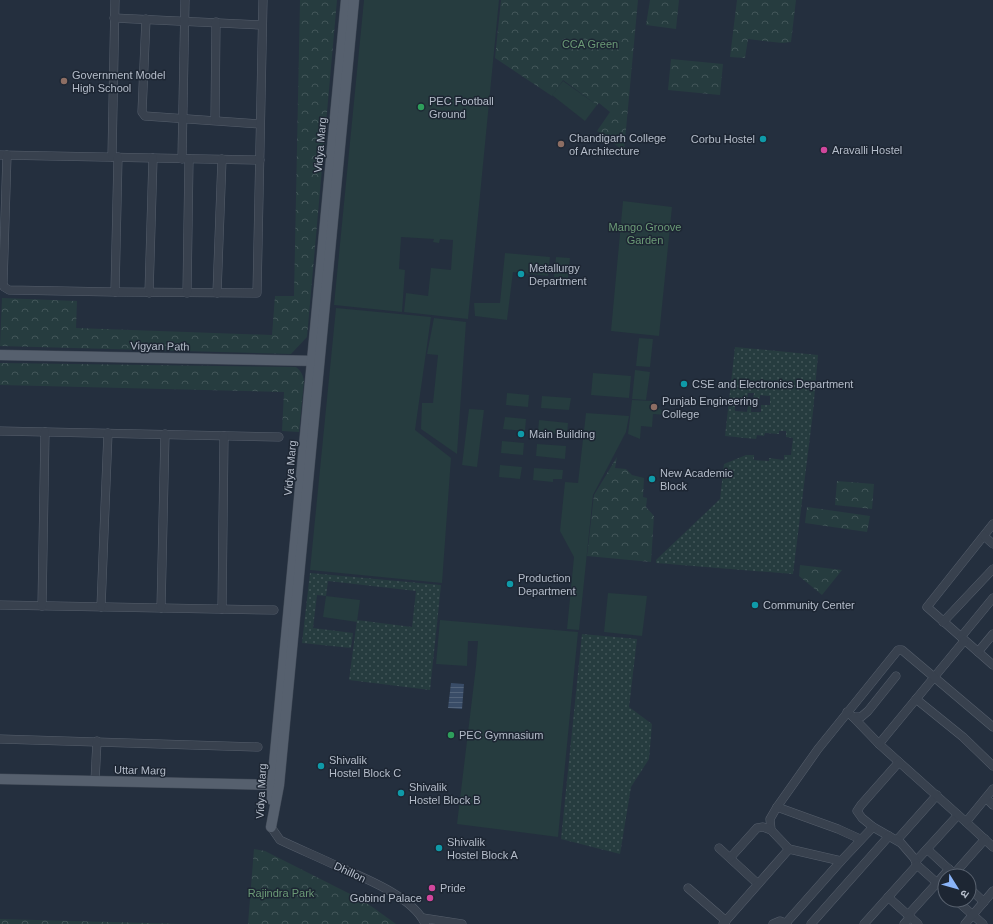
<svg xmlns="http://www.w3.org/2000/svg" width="993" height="924" font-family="Arial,'Noto Sans Devanagari',sans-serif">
<defs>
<pattern id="grass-dots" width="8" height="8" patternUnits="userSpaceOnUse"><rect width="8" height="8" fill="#263c3f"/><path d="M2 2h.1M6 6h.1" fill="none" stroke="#435659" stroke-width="1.8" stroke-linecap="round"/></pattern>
<pattern id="park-crowns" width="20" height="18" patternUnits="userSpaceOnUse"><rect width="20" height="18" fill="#263c3f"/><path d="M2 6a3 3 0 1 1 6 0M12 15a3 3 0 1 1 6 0" fill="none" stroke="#435659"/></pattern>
<pattern id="water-rules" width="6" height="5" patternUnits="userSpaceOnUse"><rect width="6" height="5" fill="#394c67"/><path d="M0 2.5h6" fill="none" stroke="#53647b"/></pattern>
</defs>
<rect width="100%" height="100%" fill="#242f3e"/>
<g fill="url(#grass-dots)" fill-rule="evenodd">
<path d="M735,347L818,355L813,412L793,574L656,563V560L720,499L724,464L746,455H754V460L769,461V458L784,460V455H791L793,438L786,437V431H779V434L765,433L764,436L757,435L756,439L725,436ZM748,393H754L753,399H760V395L770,396V405H761V412H751V404H748L747,412L735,411V400H747Z"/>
<path d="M310,573L441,585L430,690L349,680L357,620L412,627L416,591L328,581L326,596L317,595L313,628L353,633L351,648L302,643Z"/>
<path d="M582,634L637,639L629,707L652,724L649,759L631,787L620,854L561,839Z"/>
</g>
<g fill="url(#park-crowns)">
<path d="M300,0H337L307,337L291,354L0,346L2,298L77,301L76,328L272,335L275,296H294Z"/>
<path d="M501,0H638L624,151L597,131L610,112L599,103L597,105L563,80L552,96L495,58Z"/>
<path d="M650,0H679L676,29L646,25Z"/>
<path d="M737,0H796L791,42L782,43L748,39L745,58L730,57Z"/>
<path d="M671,59L723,64L720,95L668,90Z"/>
<path d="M0,363L296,367C301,371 303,375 304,381L299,432L282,431L284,392L0,385Z"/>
<path d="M617,457L615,468L626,469L632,475L644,478L643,497L647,498L646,507L654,516L651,562L587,556L594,495Z"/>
<path d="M837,481L874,484L872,509L835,505Z"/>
<path d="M807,507L870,516L867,532L805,523Z"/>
<path d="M800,565L842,570L822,595L799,576Z"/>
<path d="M254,849L265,851L364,901L396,924H248Z"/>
<path d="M0,919L184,924H0Z"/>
</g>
<g fill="#263c3f">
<path d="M364,0H499L468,319L404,312L406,293L428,296L431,268L451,270L453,240L440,239L439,243L433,242L434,239L401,237L399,269L405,270L402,312L334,305Z"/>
<path d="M563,81L597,105L585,121L552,95Z"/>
<path d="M623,201L672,207L659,336L611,331Z"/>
<path d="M505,253L550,257L548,276L513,272L507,320L475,316L474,303H500Z"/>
<path d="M556,257L570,258L568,278L554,277Z"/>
<path d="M336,308L431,317L415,430L451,458L442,583L310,570Z"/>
<path d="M434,318L466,322L457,454L421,429L422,403H433L438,355L427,354Z"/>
<path d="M639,338L653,339L650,367L636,366Z"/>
<path d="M635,370L650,372L646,400L632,399Z"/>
<path d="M593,373L631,376L629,398L591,395Z"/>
<path d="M507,393L529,395L528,407L506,405Z"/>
<path d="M542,396L571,398L569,410L541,408Z"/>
<path d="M632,400L653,401L666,415L653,414L652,427L641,426L640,439L628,434Z"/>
<path d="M469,409L484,410L477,467L462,465Z"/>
<path d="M586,413L629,416L626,432L593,495L579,630L567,629L574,557L560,531L565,482L578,483Z"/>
<path d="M505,417L526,419L525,431L503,429Z"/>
<path d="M539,420L568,423L567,435L538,432Z"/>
<path d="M502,441L524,443L523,455L501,453Z"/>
<path d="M537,444L566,446L565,459L536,456Z"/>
<path d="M500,465L522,467L520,479L499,477Z"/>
<path d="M534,468L563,470L562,479H553V482L533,480Z"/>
<path d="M608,593L647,596L642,636L604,632Z"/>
<path d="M326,596L360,600L357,622L323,617Z"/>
<path d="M440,620L578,632L558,837L457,824L476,666L478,641H468L467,666L436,664Z"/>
</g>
<path fill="url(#water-rules)" d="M451,683L464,684L462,709L448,708Z"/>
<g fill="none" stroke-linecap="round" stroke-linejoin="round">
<defs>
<g id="minor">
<path d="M114,18L262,25"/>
<path d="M146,19L142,112L145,116L260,124"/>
<path d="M215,120L216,22"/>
<path d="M0,155L260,160"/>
<path d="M7,155L3,283L4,287L9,290L115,292L257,293L263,0"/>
<path d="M112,157L115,0"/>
<path d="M182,159L185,0"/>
<path d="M115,292L118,157"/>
<path d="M149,293L153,158"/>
<path d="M187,293L189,159"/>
<path d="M217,293L222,159"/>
<path d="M0,431L279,437"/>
<path d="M993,524L927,607L993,665"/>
<path d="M984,536L993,544"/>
<path d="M0,605L274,610"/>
<path d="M42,606L45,432"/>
<path d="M101,607L108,433"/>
<path d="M161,608L165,434"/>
<path d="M222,609L224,436"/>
<path d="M943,622L993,569"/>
<path d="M961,637L993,598"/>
<path d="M978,652L993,634"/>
<path d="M916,699L963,737L993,766"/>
<path d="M847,712L853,717H861L868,711L896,676"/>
<path d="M853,717L879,744L899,762"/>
<path d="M0,739L258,747"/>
<path d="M879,744L964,641"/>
<path d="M95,781L97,741"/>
<path d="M986,798L993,805"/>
<path d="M777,807L838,829L860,839"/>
<path d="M966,822L993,847"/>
<path d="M271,827L280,840C299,849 318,857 337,866C362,877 414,897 425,924"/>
<path d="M897,840L937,795"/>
<path d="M719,848L758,884"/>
<path d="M789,849L771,830L770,819L777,807L818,749L898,650H902L993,727"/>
<path d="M927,849L953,873"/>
<path d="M730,858L757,828L763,827L771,830"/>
<path d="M916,861L958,815"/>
<path d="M917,865L914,858L901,843L873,827L862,818L857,811L861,805L899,762L966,822L993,789"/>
<path d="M954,874L985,839"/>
<path d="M688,888L726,921"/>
<path d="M969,888L984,902"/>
<path d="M888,897L918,924"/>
<path d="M956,900L983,924"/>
<path d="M908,915L937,883L949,869"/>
<path d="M423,918L462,924"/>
<path d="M786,923L841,861"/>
<path d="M723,924L789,849L841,861L873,827"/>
<path d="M773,924L780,921L787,924"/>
<path d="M811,924L889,836"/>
<path d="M864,924L917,865L945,890"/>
<path d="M904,924L910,917"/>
<path d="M965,924L993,891"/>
</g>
<g id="major">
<path d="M0,355L318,361"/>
<path d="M0,779L278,785"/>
<path d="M272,800V785L346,0"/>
<path d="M271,827L279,785L354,0"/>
</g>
</defs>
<use href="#minor" stroke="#565f6c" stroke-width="9"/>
<use href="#major" stroke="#414a57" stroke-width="11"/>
<use href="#minor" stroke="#38414e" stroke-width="8"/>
<use href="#major" stroke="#56606e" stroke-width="10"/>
</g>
<g fill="#8d6e63" stroke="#1d2633" stroke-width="1.5">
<circle cx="64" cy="81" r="4"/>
<circle cx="561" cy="144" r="4"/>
<circle cx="654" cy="407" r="4"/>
</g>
<g fill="#2e9e5b" stroke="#1d2633" stroke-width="1.5">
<circle cx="421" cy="107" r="4"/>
<circle cx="451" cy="735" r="4"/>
</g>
<g fill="#0f9aa8" stroke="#1d2633" stroke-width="1.5">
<circle cx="763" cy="139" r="4"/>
<circle cx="521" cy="274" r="4"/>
<circle cx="684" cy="384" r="4"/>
<circle cx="521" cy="434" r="4"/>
<circle cx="652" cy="479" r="4"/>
<circle cx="510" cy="584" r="4"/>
<circle cx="755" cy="605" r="4"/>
<circle cx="321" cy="766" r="4"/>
<circle cx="401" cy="793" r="4"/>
<circle cx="439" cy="848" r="4"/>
</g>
<g fill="#d1479c" stroke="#1d2633" stroke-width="1.5">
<circle cx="824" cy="150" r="4"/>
<circle cx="432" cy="888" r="4"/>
<circle cx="430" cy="898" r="4"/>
</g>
<g text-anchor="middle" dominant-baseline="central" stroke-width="3" stroke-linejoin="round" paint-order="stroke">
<g font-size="11" fill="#6b9a76" stroke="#1d2633">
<text x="590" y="44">CCA Green</text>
<text x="645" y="227">Mango Groove<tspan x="645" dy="13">Garden</tspan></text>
<text x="281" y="893">Rajindra Park</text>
</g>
<g font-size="11" fill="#b4bcc9" stroke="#1d2633" text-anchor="start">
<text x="72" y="75">Government Model<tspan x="72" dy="13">High School</tspan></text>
<text x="429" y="101">PEC Football<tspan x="429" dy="13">Ground</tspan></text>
<text x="569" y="138">Chandigarh College<tspan x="569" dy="13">of Architecture</tspan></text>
<text x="755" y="139" text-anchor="end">Corbu Hostel</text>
<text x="832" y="150">Aravalli Hostel</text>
<text x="529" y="268">Metallurgy<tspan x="529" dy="13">Department</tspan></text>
<text x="692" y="384">CSE and Electronics Department</text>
<text x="662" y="401">Punjab Engineering<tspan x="662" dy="13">College</tspan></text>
<text x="529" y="434">Main Building</text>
<text x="660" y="473">New Academic<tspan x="660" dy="13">Block</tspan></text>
<text x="518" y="578">Production<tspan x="518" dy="13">Department</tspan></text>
<text x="763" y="605">Community Center</text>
<text x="459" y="735">PEC Gymnasium</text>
<text x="329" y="760">Shivalik<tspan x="329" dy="13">Hostel Block C</tspan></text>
<text x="409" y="787">Shivalik<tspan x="409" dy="13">Hostel Block B</tspan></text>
<text x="447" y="842">Shivalik<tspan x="447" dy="13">Hostel Block A</tspan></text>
<text x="440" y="888">Pride</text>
<text x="422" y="898" text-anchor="end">Gobind Palace</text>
</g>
<g font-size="11" fill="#b4bcc9" stroke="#1d2633">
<text transform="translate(320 145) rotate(-85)">Vidya Marg</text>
<text transform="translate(160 346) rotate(1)">Vigyan Path</text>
<text transform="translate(290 468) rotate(-85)">Vidya Marg</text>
<text transform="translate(140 770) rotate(1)">Uttar Marg</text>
<text transform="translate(261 791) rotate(-87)">Vidya Marg</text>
<text transform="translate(350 872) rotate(25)">Dhillon</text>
</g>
</g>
<g transform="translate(957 888) rotate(127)"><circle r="19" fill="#1d2633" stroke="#59626f"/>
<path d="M0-3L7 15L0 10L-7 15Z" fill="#8ab4f8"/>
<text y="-6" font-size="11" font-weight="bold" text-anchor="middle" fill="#b4bcc9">उ</text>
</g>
</svg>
